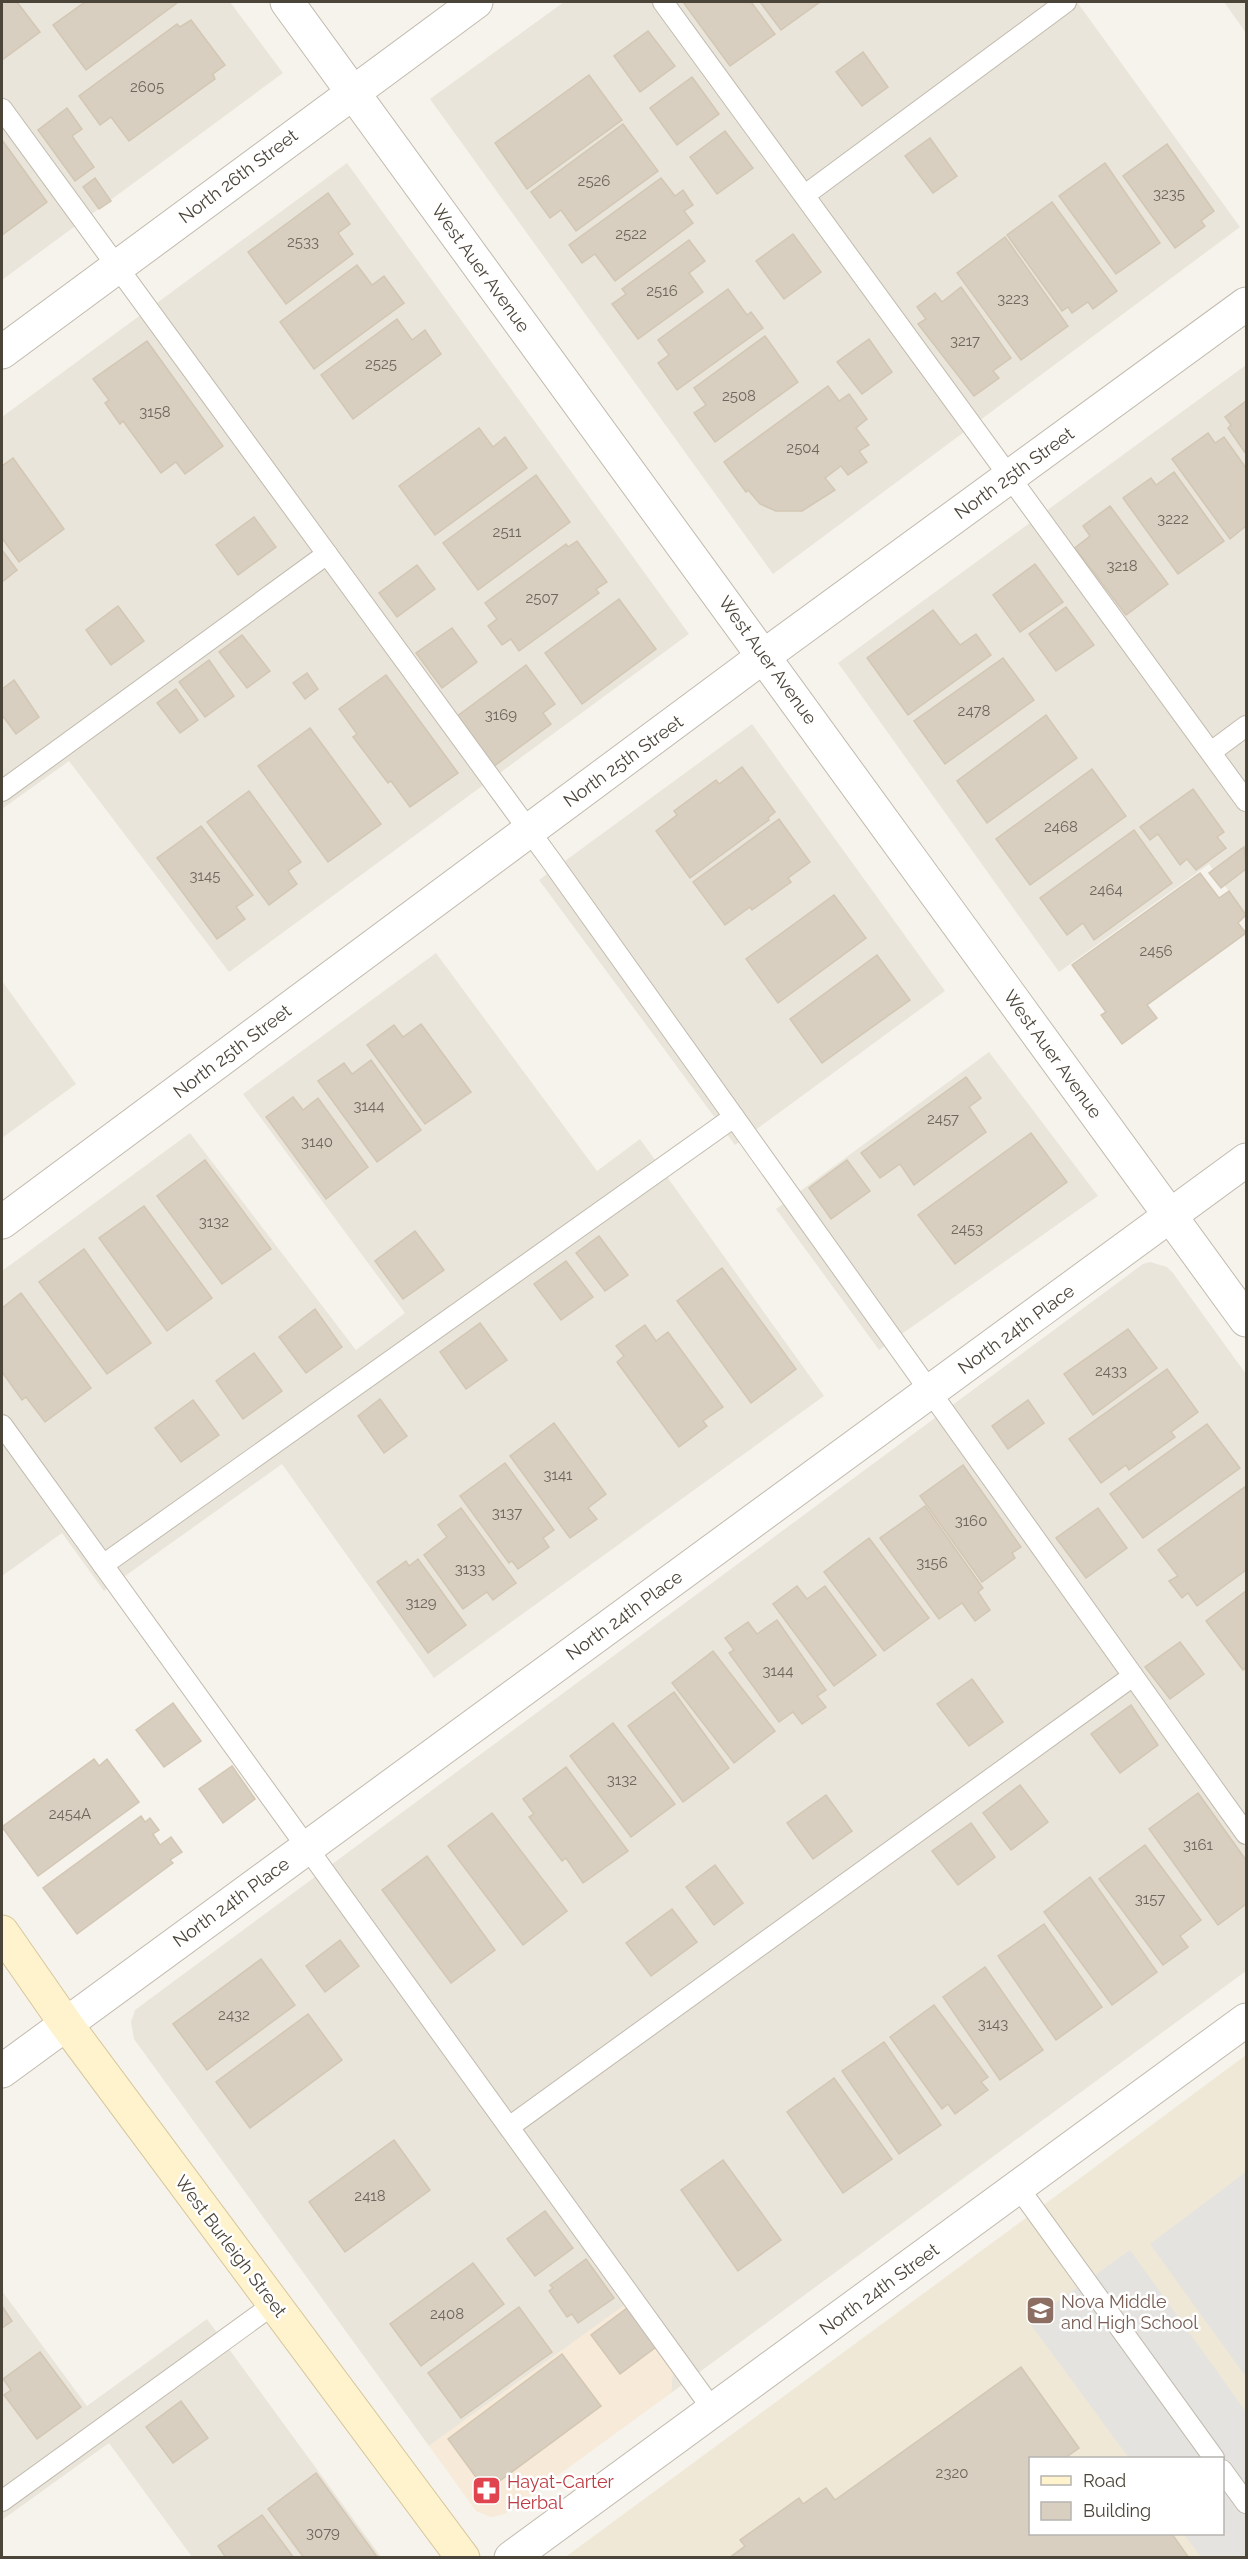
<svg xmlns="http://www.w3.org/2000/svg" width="1248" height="2559" font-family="Raleway,sans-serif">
<rect width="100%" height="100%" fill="#f6f3ec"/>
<g fill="#eae5da">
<path d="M2,2H230L283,73L2,280Z"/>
<path d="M564,2H1077L1240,227L773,574L430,99Z"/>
<path d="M1224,2H1246V33Z"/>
<path d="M347,163L689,634L229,972L69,761L2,809V417Z"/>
<path d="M1246,365V915L1209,864L1059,972L838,663Z"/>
<path d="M752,724L945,991L735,1145L539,880Z"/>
<path d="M436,953L597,1171L640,1139L824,1396L434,1678L282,1464L104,1591L62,1533L2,1576V1271L190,1133L356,1350L405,1313L243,1094Z"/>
<path d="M2,981L76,1084L2,1138Z"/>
<path d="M989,1052L1098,1196L879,1350L776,1209Z"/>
<path d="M1150,1262L1167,1267L1173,1273L1246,1374V1971L671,2393L673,2369L625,2305L429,2446L134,2039L131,2022L135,2010L1143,1264Z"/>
<path d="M2,2291L87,2406L207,2319L381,2557H192L109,2443L2,2520Z"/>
</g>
<path fill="#f7ead8" d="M625,2305L673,2369L671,2393L505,2514L491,2517L476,2511L429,2446Z"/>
<path fill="#efe8d6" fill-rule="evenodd" d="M1246,2055V2557L564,2558L1083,2176ZM1030,2458H1222V2534H1030Z"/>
<g fill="#e5e3e0">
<path d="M1246,2172V2377L1150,2244Z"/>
<path d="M1130,2250L1246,2412V2557H1201L1184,2534H1222V2458H1129L1029,2322Z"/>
</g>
<g fill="#d8cfc1" stroke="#d3c7b4" stroke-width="1.5">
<path d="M2,2H17L40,32L2,60Z"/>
<path d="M85,2H176L177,3L86,70L53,25Z"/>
<path d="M683,2H751L775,34L730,66Z"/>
<path d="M760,2H820L781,30Z"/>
<path d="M191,20L225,65L213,74L215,79L129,141L111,117L100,125L79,96L177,24L180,27Z"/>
<path d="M648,31L675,66L640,92L614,56Z"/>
<path d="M863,52L888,87L862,106L836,72Z"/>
<path d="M589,75L622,120L527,189L495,143Z"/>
<path d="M692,77L719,114L677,145L650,108Z"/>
<path d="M67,108L82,129L72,136L94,167L75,181L38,130Z"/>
<path d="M623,124L658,171L576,231L561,210L550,218L531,192Z"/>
<path d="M725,131L753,168L717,194L690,157Z"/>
<path d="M930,138L957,176L933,193L905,156Z"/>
<path d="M2,140L47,202L2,235Z"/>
<path d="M1167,144L1214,211L1201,221L1205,226L1175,248L1123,176Z"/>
<path d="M1105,163L1160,243L1116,274L1059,196Z"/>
<path d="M95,178L111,201L99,209L83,187Z"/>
<path d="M661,178L675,196L683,190L693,205L684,211L693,223L615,281L595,254L582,263L569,245Z"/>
<path d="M328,193L350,224L338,233L353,254L286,304L248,252Z"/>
<path d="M1052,202L1117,291L1093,309L1088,302L1072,313L1068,307L1062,311L1007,235Z"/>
<path d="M793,234L821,272L784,299L756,261Z"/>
<path d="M1005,237L1068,326L1021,360L957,273Z"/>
<path d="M689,240L705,261L689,273L703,292L638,339L612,304L626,294L622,289Z"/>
<path d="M357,265L372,285L384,276L404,303L314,369L280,322Z"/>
<path d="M961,287L1011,358L993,371L999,378L974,396L918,324L926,319L917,307L935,293L942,302Z"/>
<path d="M728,289L747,315L751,312L763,328L677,390L658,363L669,355L658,340Z"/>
<path d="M397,319L412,340L425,330L441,354L353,419L321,375Z"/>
<path d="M765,336L798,382L715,442L694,413L706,405L694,388Z"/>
<path d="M869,339L892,372L862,394L837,362Z"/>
<path d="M147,341L223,446L185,474L176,462L161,473L123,421L120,424L105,403L109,400L93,379Z"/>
<path d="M828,386L839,401L849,394L867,419L856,428L869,445L859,451L867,462L848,475L841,466L825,478L835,490L802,511H776L760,504L748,490L746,492L724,462Z"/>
<path d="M1246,401V454L1228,428L1231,425L1225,417Z"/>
<path d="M479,428L493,447L505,437L527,468L435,535L399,486Z"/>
<path d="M1208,433L1215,443L1224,437L1246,468V526L1230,539L1172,459Z"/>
<path d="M13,458L64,529L19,562L2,538V466Z"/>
<path d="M1174,472L1224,541L1178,574L1123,498L1151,478L1156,485Z"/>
<path d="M536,475L570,522L478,590L443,543Z"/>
<path d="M1110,506L1168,584L1126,615L1075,548L1090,536L1083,526Z"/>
<path d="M254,517L276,547L238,575L216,545Z"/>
<path d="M577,541L607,582L596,589L599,593L519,651L511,639L502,645L488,626L497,619L485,603L566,544L568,547Z"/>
<path d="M2,550L17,570L2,582Z"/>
<path d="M1035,564L1063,602L1020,632L993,595Z"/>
<path d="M417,565L435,589L397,617L379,593Z"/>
<path d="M619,599L656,649L582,704L545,653Z"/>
<path d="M118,606L144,641L111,665L86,630Z"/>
<path d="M1066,607L1094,645L1056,671L1029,634Z"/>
<path d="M933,610L960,645L976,634L991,655L908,715L867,658Z"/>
<path d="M452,628L477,662L442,688L416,653Z"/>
<path d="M242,635L270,671L247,688L219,652Z"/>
<path d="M1003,658L1034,700L945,764L914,721Z"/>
<path d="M209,660L234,696L205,717L179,682Z"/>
<path d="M526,665L555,704L543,713L551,724L493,767L456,717Z"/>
<path d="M307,673L318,689L305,699L293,683Z"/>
<path d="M386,675L458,773L410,807L391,781L388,783L353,737L357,734L339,709Z"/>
<path d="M14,680L39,717L16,734L2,715V689Z"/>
<path d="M176,689L198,720L180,733L157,703Z"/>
<path d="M1046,715L1077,758L987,823L957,781Z"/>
<path d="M310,728L381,824L328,862L258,766Z"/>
<path d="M742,767L775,812L768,818L769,820L690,878L656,831L677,815L674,811L716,780L719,784Z"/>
<path d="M1092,769L1126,816L1030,885L996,839Z"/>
<path d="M1193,789L1224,832L1217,837L1226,848L1196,870L1187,859L1180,865L1158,834L1150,840L1140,827Z"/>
<path d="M249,791L301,862L288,871L297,884L269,905L207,822Z"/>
<path d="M779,819L810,862L788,878L791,882L752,910L750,907L725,925L693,882Z"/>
<path d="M201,826L253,895L236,907L245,919L217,939L157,858Z"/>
<path d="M1134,830L1172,883L1094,940L1083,923L1067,935L1040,898Z"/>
<path d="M1244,847L1246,869L1221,888L1209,873Z"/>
<path d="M1200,873L1219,898L1229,891L1246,915L1238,923L1246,933L1147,1005L1157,1018L1122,1044L1101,1015L1106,1012L1072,965Z"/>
<path d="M834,895L866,938L778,1003L746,959Z"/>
<path d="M877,955L910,1000L822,1063L790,1019Z"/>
<path d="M421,1024L471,1092L425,1124L367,1045L394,1025L403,1037Z"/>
<path d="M371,1060L421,1130L377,1162L318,1081L344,1063L352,1074Z"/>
<path d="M966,1077L981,1098L969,1107L986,1132L914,1185L900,1164L880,1178L861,1153Z"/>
<path d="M293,1097L303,1110L318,1098L368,1167L326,1199L266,1117Z"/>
<path d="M1031,1133L1067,1182L955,1264L918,1215Z"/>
<path d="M205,1160L271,1249L222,1284L157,1196Z"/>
<path d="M847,1160L870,1191L831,1219L809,1188Z"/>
<path d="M144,1206L212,1298L167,1331L99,1238Z"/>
<path d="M415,1231L444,1270L403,1299L375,1261Z"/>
<path d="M599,1236L628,1275L605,1291L576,1253Z"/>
<path d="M84,1249L151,1343L107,1374L39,1282Z"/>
<path d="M566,1261L593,1297L561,1320L534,1284Z"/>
<path d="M722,1268L796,1369L751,1403L677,1301Z"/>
<path d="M21,1293L91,1388L45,1422L26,1397L22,1400L2,1372V1308Z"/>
<path d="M315,1309L342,1347L306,1373L279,1337Z"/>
<path d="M480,1323L507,1360L466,1389L440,1352Z"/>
<path d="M645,1325L656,1341L668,1332L723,1407L703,1421L707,1426L679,1447L617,1362L624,1356L616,1346Z"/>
<path d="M1128,1329L1157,1368L1093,1415L1064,1374Z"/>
<path d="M254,1353L282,1391L243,1419L216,1381Z"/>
<path d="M1167,1369L1198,1412L1171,1432L1175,1437L1129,1470L1126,1465L1101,1483L1069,1439Z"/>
<path d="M380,1399L407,1436L384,1453L358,1416Z"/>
<path d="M193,1400L219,1435L181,1462L155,1428Z"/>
<path d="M1028,1400L1044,1423L1008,1449L992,1426Z"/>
<path d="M554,1423L606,1494L588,1508L597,1519L570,1538L510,1456Z"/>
<path d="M1207,1424L1240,1468L1143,1538L1110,1494Z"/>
<path d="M505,1463L554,1530L543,1538L549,1547L518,1569L512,1561L509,1563L460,1496Z"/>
<path d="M963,1465L1021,1547L1012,1553L1015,1558L982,1582L920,1496Z"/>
<path d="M1246,1486V1570L1197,1606L1188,1593L1182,1598L1169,1581L1178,1576L1158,1550Z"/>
<path d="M925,1506L983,1588L978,1592L990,1610L975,1621L962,1603L939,1619L880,1538Z"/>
<path d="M461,1508L516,1583L493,1600L487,1592L463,1609L424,1555L447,1537L438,1525Z"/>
<path d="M1098,1508L1127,1548L1086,1578L1056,1538Z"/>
<path d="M869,1538L929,1618L884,1651L824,1572Z"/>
<path d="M418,1559L466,1625L428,1653L377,1582L406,1561L409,1566Z"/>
<path d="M797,1586L807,1599L825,1586L876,1655L834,1686L773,1604Z"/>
<path d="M1246,1591V1667L1243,1670L1206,1621Z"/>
<path d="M777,1620L826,1690L817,1696L826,1707L802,1724L793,1712L779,1722L729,1653L734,1650L725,1638L748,1622L757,1634Z"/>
<path d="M1180,1642L1204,1674L1170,1699L1145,1667Z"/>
<path d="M713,1651L775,1731L734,1763L672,1683Z"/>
<path d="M972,1679L1003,1722L969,1746L937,1704Z"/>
<path d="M674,1692L729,1768L683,1802L628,1726Z"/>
<path d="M173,1703L201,1741L164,1767L136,1730Z"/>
<path d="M1131,1705L1158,1745L1120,1773L1091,1734Z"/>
<path d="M613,1723L675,1804L631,1837L570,1756Z"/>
<path d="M94,1759L99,1766L107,1759L139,1802L38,1876L2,1827Z"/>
<path d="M232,1766L255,1799L223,1823L199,1789Z"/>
<path d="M566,1767L628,1851L583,1883L566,1858L562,1861L529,1817L534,1814L523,1799Z"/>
<path d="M1020,1785L1048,1822L1011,1850L983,1813Z"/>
<path d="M1198,1793L1246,1860V1904L1218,1925L1149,1829Z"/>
<path d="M826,1795L852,1831L813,1859L787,1823Z"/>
<path d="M492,1813L567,1911L523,1945L448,1846Z"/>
<path d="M141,1816L145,1822L150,1818L159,1830L153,1834L160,1845L171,1837L182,1852L170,1860L173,1863L77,1934L43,1888Z"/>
<path d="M971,1823L995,1857L958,1885L932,1851Z"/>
<path d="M1145,1845L1201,1920L1180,1936L1188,1947L1163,1965L1099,1879Z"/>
<path d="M427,1856L495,1950L451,1983L382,1890Z"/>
<path d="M715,1865L743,1903L714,1925L686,1887Z"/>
<path d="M1090,1877L1157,1972L1112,2005L1044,1912Z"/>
<path d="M672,1909L697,1942L651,1976L626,1943Z"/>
<path d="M1044,1924L1102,2007L1056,2040L998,1956Z"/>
<path d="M340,1940L359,1966L325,1992L306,1966Z"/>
<path d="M261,1959L295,2005L207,2070L173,2024Z"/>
<path d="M985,1967L1043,2050L1000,2080L943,1997Z"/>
<path d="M934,2005L988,2077L981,2082L988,2090L955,2114L948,2104L942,2109L890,2037Z"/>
<path d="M308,2014L342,2060L250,2128L216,2082Z"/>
<path d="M884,2042L941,2125L899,2154L842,2071Z"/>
<path d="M834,2078L892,2159L843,2193L787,2112Z"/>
<path d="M394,2140L430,2190L345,2252L309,2202Z"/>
<path d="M723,2160L781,2240L738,2271L681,2190Z"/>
<path d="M545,2211L573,2248L535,2276L507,2239Z"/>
<path d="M586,2259L614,2298L578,2323L572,2314L567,2317L549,2291L553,2288L550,2285Z"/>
<path d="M473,2263L504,2304L421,2366L390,2324Z"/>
<path d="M2,2306L12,2321L2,2328Z"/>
<path d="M519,2307L552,2352L461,2418L428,2373Z"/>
<path d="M627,2308L656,2347L620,2374L591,2335Z"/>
<path d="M40,2352L81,2407L37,2439L4,2395L11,2390L3,2379Z"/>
<path d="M562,2354L601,2406L486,2491L448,2439Z"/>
<path d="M1021,2367L1079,2448L1065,2458H1030V2534H1172L1189,2558H729L745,2546L740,2540L799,2498L803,2504L826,2488L835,2500Z"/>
<path d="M181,2401L208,2438L173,2463L146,2427Z"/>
<path d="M316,2473L378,2558H304L268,2509Z"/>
<path d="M262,2515L294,2558H226L218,2546Z"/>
</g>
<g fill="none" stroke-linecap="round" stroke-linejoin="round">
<defs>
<g id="lane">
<path d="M663,2L1246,801"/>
<path d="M2,109L552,862L1246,1834"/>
<path d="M805,195L1066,2"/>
<path d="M1211,752L1246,726"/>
<path d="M2,791L327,554"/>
<path d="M2,1425L713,2410"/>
<path d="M103,1565L734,1117"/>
<path d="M509,2127L1133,1676"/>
<path d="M1018,2187L1214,2458"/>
<path d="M1222,2470L1246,2503"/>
<path d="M2,2501L274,2304"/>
</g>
<g id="street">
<path d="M287,2L1246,1320"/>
<path d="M2,352L476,2"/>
<path d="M2,1222L764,656L1246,304"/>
<path d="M2,2071L1246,1160"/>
<path d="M511,2558L1246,2020"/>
</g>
<path id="secondary" d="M2,1932L66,2024L463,2558"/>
</defs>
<use href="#lane" stroke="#c2bbae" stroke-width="22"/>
<use href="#street" stroke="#c2bbae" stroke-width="35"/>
<use href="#secondary" stroke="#d6c79b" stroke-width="35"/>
<use href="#lane" stroke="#fff" stroke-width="20"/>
<use href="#street" stroke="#fff" stroke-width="33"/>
<use href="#secondary" stroke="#fff3cd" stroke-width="33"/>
</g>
<defs>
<symbol id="school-square" viewBox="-11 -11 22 22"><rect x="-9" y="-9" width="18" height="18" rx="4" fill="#8d6e63" stroke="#fff"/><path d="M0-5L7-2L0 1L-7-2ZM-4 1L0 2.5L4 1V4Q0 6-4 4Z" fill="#fff"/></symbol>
<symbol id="pharmacy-square" viewBox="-11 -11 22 22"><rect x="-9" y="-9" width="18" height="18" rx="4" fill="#e0444e" stroke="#fff"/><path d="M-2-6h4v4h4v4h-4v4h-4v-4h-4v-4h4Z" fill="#fff"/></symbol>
</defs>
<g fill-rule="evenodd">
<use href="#school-square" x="1024" y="2294" width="33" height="33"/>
<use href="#pharmacy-square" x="470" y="2474" width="33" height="33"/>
</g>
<g text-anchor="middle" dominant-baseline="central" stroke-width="5" stroke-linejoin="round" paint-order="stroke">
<g font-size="15" fill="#6e675b">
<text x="147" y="87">2605</text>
<text x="594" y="181">2526</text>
<text x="1169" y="194">3235</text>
<text x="631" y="234">2522</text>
<text x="303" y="242">2533</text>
<text x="662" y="291">2516</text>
<text x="1013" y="299">3223</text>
<text x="965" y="341">3217</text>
<text x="381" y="364">2525</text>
<text x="739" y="396">2508</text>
<text x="155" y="412">3158</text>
<text x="803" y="448">2504</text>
<text x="1173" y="519">3222</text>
<text x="507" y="532">2511</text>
<text x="1122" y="566">3218</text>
<text x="542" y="598">2507</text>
<text x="974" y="711">2478</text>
<text x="501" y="715">3169</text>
<text x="1061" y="827">2468</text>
<text x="205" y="876">3145</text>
<text x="1106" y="890">2464</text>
<text x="1156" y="951">2456</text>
<text x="369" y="1106">3144</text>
<text x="943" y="1119">2457</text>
<text x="317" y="1142">3140</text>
<text x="214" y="1222">3132</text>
<text x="967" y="1229">2453</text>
<text x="1111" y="1371">2433</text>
<text x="558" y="1475">3141</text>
<text x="507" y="1513">3137</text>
<text x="971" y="1521">3160</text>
<text x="932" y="1563">3156</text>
<text x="470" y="1569">3133</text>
<text x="421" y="1603">3129</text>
<text x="778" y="1671">3144</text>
<text x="622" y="1780">3132</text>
<text x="70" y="1814">2454A</text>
<text x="1198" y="1845">3161</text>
<text x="1150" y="1899">3157</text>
<text x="234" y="2015">2432</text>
<text x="993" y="2024">3143</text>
<text x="370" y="2196">2418</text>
<text x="447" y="2314">2408</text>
<text x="952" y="2473">2320</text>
<text x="323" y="2533">3079</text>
</g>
<g font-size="18" fill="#4b4439" stroke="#fff">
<text transform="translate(238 176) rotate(-37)">North 26th Street</text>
<text transform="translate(481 268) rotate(54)">West Auer Avenue</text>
<text transform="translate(1014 473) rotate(-36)">North 25th Street</text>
<text transform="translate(768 660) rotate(54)">West Auer Avenue</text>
<text transform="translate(623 761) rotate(-36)">North 25th Street</text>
<text transform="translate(232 1051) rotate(-37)">North 25th Street</text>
<text transform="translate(1053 1054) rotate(54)">West Auer Avenue</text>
<text transform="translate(1016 1329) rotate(-36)">North 24th Place</text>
<text transform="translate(624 1615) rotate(-36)">North 24th Place</text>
<text transform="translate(231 1902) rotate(-36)">North 24th Place</text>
<text transform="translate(231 2246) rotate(53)">West Burleigh Street</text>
<text transform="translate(879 2289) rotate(-36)">North 24th Street</text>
</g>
<g font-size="18" fill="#785e54" stroke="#fff" text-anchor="start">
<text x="1061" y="2301">Nova Middle<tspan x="1061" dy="21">and High School</tspan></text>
</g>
<g font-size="18" fill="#be3a42" stroke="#fff" text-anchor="start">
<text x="507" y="2481">Hayat-Carter<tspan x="507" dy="21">Herbal</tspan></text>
</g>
</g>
<rect width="1248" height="2559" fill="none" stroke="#4b4439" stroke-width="6"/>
<rect x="1029" y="2457" width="195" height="78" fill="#ffffff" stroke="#b7b4b0" stroke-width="1.5"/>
<rect x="1041" y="2476" width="30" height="9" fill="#fff3cd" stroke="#b7b4b0" stroke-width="1.5"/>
<text x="1083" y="2487" font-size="18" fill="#4b4439">Road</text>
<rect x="1041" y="2502" width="30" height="18" fill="#d8cfc1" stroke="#b7b4b0" stroke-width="1.5"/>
<text x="1083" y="2517" font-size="18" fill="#4b4439">Building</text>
</svg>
